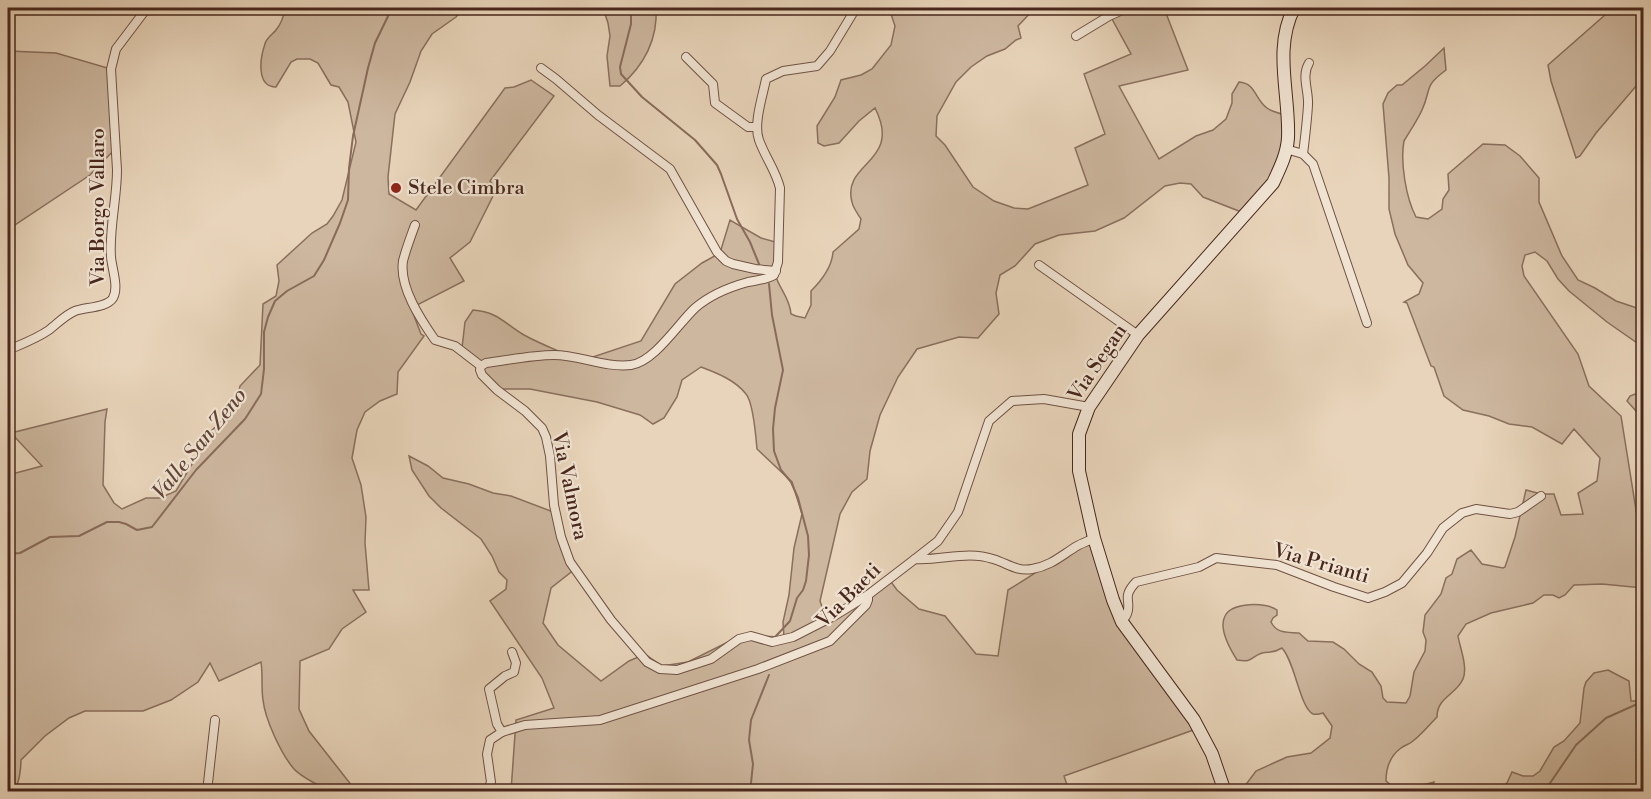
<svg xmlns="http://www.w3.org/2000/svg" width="1651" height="799" font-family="'Libre Bodoni',serif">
<rect width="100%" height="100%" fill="#e8d4ba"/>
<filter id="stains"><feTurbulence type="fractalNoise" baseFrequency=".00333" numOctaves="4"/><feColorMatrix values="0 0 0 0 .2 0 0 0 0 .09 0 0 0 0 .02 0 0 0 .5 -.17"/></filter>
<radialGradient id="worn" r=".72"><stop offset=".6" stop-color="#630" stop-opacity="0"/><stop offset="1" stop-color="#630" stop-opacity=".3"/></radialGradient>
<g fill="#cdb79f" stroke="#8a6f5e" stroke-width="1.5">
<path d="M285,8H464L456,17L432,34L421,51L410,82L395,114L388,177L389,194L416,210L505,88L514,87L531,80L554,96L490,181L494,186H498L470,242L450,258L464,281L411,308L421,334L424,336L398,372L397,394L380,401L365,412L357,430L352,458L361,485L366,517L365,543L369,590H353L366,612L342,629L329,649L300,661L299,709L309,731L356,791H319L321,787C313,782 300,776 294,769C281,754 265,719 263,700C261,687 263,675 261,662L219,681L210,663L198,682L171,700L143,711H85L69,718L45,736L21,760C21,771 19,781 15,791L8,792V475L42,466L11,433L107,409L105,422L103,485L114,503L122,509L146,498H160L176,491L195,459L198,449L211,431L234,410L240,386L260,365L263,304L276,296L279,281L277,265L312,233L327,224L333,216L342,200L356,142L348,102L339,87L331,85L318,63L310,59H297L291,62L276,87C256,87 260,58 265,44C266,38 273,34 276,30C281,24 284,15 285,8Z"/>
<path d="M603,8H656C658,39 644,66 620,86H610L607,56L610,36L608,23Z"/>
<path d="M889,8H1035L1018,26L1021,38L1016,40L1005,49L987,56L971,67L956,82L937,116L936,136L945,145L973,187L994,201L1014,208L1028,209L1088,185L1075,148L1105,134L1084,74L1131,54L1106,8H1164L1188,70L1119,86L1159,159L1196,136L1213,130L1226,119L1232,103V94L1239,82C1256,83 1255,100 1267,108C1273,113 1283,114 1291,116L1285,159L1244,213L1203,197L1191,184L1180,183L1165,186L1124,218L1095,231L1059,235L1035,244L1015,266L1000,275L996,293L999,314L978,338L959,337L917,349L898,377L880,415L870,451L867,479L852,492L840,514L820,601L827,621L889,579L897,590L919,609L945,616L976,654L998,656L1008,590C1037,573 1064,553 1093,535L1107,588L1199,728L1064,776L1069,791H511L516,720L554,708L542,678L490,601L506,589L507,580L499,572L492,556L481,539L441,508L429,496L412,470L409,456L428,466L443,478L469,484L493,493L511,496L556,513L575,569L551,588L543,623L558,645L601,681L629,661L645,654L662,666L688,662L726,643L750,636L784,637L783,622L789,595L794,548L802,514L792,482L757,449C756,437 753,402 746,394C735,380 717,373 701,367L682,380L677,397L664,418L653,424L640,415L597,402L530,389H501L462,348L465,322L473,310C498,312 504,323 524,335C542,345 562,352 581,361L641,341L675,284L702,263L720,253L730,220L761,238L779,243C778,251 774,270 776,277C781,291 790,299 791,314L796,316L805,318L811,305V291C821,281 832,267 833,252L859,229L861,219C858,214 853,208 852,202C841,162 903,163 875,108L859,121L839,143L824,146L818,143L817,126L835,97L841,80L861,75L872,69L891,45L895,26Z"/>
<path d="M1613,8H1643V78L1596,133L1580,156L1576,158L1551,81L1548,65Z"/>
<path d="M1444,48L1446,70C1423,87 1432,88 1422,110C1417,121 1410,131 1404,141C1400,162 1406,198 1416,217L1428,219L1442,209L1443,199L1449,190L1448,174L1483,144L1505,145L1520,156L1539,178V202L1562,256L1578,280L1595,288L1616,301L1643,310V347L1607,322L1569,291L1558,279L1547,261L1535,252L1525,255L1522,266L1524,276L1578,354L1589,386L1621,416L1641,541L1643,550V588L1602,584L1574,585L1565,595L1559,598L1553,595H1544L1533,603L1491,613L1466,624L1458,636C1460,648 1468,667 1463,679C1456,695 1437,697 1437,717C1429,725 1422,734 1413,741C1410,744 1405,745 1401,748C1390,756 1386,769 1386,781C1400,795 1418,786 1434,782L1432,791H1241L1256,771L1287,757L1311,753L1330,738L1332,726L1323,713C1320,714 1317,715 1313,714C1300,708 1295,662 1282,648C1272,654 1270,651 1262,653C1250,657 1253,663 1237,660C1230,649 1218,629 1225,616C1232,602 1266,602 1277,610V615L1273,618L1271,622C1277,634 1287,632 1299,633L1308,641L1333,642L1344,649L1359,664L1372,672L1381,686L1383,698L1387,702L1406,703L1410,696L1414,672L1425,651L1426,640L1423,632L1425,615L1441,594L1446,578L1452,574L1457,559L1471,550L1482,564L1503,568L1505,567L1515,537L1526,490L1541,494H1554L1561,515L1583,514L1578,493L1597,481L1600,458L1574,429L1562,444L1532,427L1509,424L1489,416L1463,410L1444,396L1434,367L1431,366L1407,303L1404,302L1419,294L1423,283L1408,265L1395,234L1389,209V178L1383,104L1388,93L1397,85H1402L1425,66Z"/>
<path d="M8,51L56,53L111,69L117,147L90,175L9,229L8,239Z"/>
<path d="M1635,394L1643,396V412L1636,411L1627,401L1630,396Z"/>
<path d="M1608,670L1629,681L1631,701H1643V791H1497L1507,783L1512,772L1523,776H1533L1540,771L1554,747L1564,741L1580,723L1584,688L1586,682L1594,673Z"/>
</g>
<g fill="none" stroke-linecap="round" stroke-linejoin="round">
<g stroke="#886b5a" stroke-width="2">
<path d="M631,8V24L620,67L621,74L642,97L695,140L717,165L721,174L737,219L750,242L759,264"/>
<path d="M769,284L772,315L783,370L775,408L773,429L774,451L781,470L791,482L798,498L808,536L809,555L806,581L803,590L797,598L790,621L776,636"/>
<path d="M8,554L20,553L50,537L79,536L107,522H119L126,524L137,530L152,527L196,470L245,419L261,394L264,369V332L268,317L275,301L287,291L314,276L324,260L340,223L348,200L349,168L353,136L368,68L375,43L392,8"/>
<path d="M750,792L753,764L749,740L751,720L769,675"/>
<path d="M1544,792L1576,745L1606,718L1644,701"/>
</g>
<defs>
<g id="street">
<path d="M856,8L830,51L817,66L783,71L766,79C763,95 753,124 759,140C765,157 776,171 780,188L778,262L774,275C766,280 758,280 748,282C730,287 710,295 695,308C678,324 654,362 631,365C605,368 579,355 554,355C532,355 509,360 486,363L481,366L480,370L482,375L497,390L525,411L542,428L546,437L550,456L554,505L561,537L570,562L611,620L647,662L660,669L677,670L711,659L739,639L751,636L772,642L793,637L834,616L868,595L915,559L938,541L958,512L989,421L1012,401L1044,399L1089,407"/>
<path d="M1076,36L1109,16L1127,8"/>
<path d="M686,57L713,84L715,103L748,127H757"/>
<path d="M541,68L556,79L598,115L670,169L717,252L726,261L733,264L755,269L776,271"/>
<path d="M1286,149L1303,154L1313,164L1367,323"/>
<path d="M1303,154C1305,138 1307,122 1308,105C1309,91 1301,76 1309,63"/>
<path d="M415,225C411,236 406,249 403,261C399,287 421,320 435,340L455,346L481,366"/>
<path d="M1039,265L1138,335"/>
<path d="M8,350C22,344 36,339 49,330C57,324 65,315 75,311C85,307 107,308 113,298C119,287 112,269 111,257C109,228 117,199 117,170L111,69L116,49L147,8"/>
<path d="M915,559C941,561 967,550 993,559C1007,563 1017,572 1032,569C1051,566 1062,555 1077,546C1082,543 1089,541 1094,538"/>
<path d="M1122,622C1123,619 1126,617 1127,614C1132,600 1121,598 1136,582L1199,567L1216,558L1277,565L1334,587L1368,598L1385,592L1402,583L1427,553L1443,528L1462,513L1476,509L1510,514L1518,512L1541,496"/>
<path d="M502,732L497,724L489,689L505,676L514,672L516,663L512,652"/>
<path d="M207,792L215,720"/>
<path d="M487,792L491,782L487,754L490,740L502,732L525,725L600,720L758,669L830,641L866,605L868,600V595"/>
</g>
<path id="secondary" d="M1225,792L1212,754L1194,720L1122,622L1113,600L1094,538L1079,471V434L1089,407L1138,335L1273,183C1280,168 1287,154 1288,138C1290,95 1273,49 1294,8"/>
</defs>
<use href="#street" stroke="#705244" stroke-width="10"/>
<use href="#secondary" stroke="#48271c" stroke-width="14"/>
<use href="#street" stroke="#f0e3d2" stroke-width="8"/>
<use href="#secondary" stroke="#f0e3d2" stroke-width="12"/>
</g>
<circle fill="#8f2418" stroke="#f0e3d2" stroke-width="2" cx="396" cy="188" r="6"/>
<g text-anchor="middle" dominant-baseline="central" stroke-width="4.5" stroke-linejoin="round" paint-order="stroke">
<g font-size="20" fill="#48271c" stroke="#f0e3d2" text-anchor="start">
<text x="408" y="188">Stele Cimbra</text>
</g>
<g font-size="20" fill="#48271c" stroke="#f0e3d2">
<text transform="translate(98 207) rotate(-90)">Via Borgo Vallaro</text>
<text transform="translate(1098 363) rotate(-56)">Via Segan</text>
<text transform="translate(569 486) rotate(78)">Via Valmora</text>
<text transform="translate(1321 564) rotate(16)">Via Prianti</text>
<text transform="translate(849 596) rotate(-45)">Via Baeti</text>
</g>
<g font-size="21" font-style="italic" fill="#624436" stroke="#f0e3d2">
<text transform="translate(200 444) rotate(-51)">Valle San Zeno</text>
</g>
</g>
<rect width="1651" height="799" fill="none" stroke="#e8d4ba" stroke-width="30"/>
<rect x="9" y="9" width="1633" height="781" fill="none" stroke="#48271c" stroke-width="3"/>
<rect x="15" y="15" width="1621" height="769" fill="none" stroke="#48271c" stroke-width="1.5"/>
<rect width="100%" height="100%" filter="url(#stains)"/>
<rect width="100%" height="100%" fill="url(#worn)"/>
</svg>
